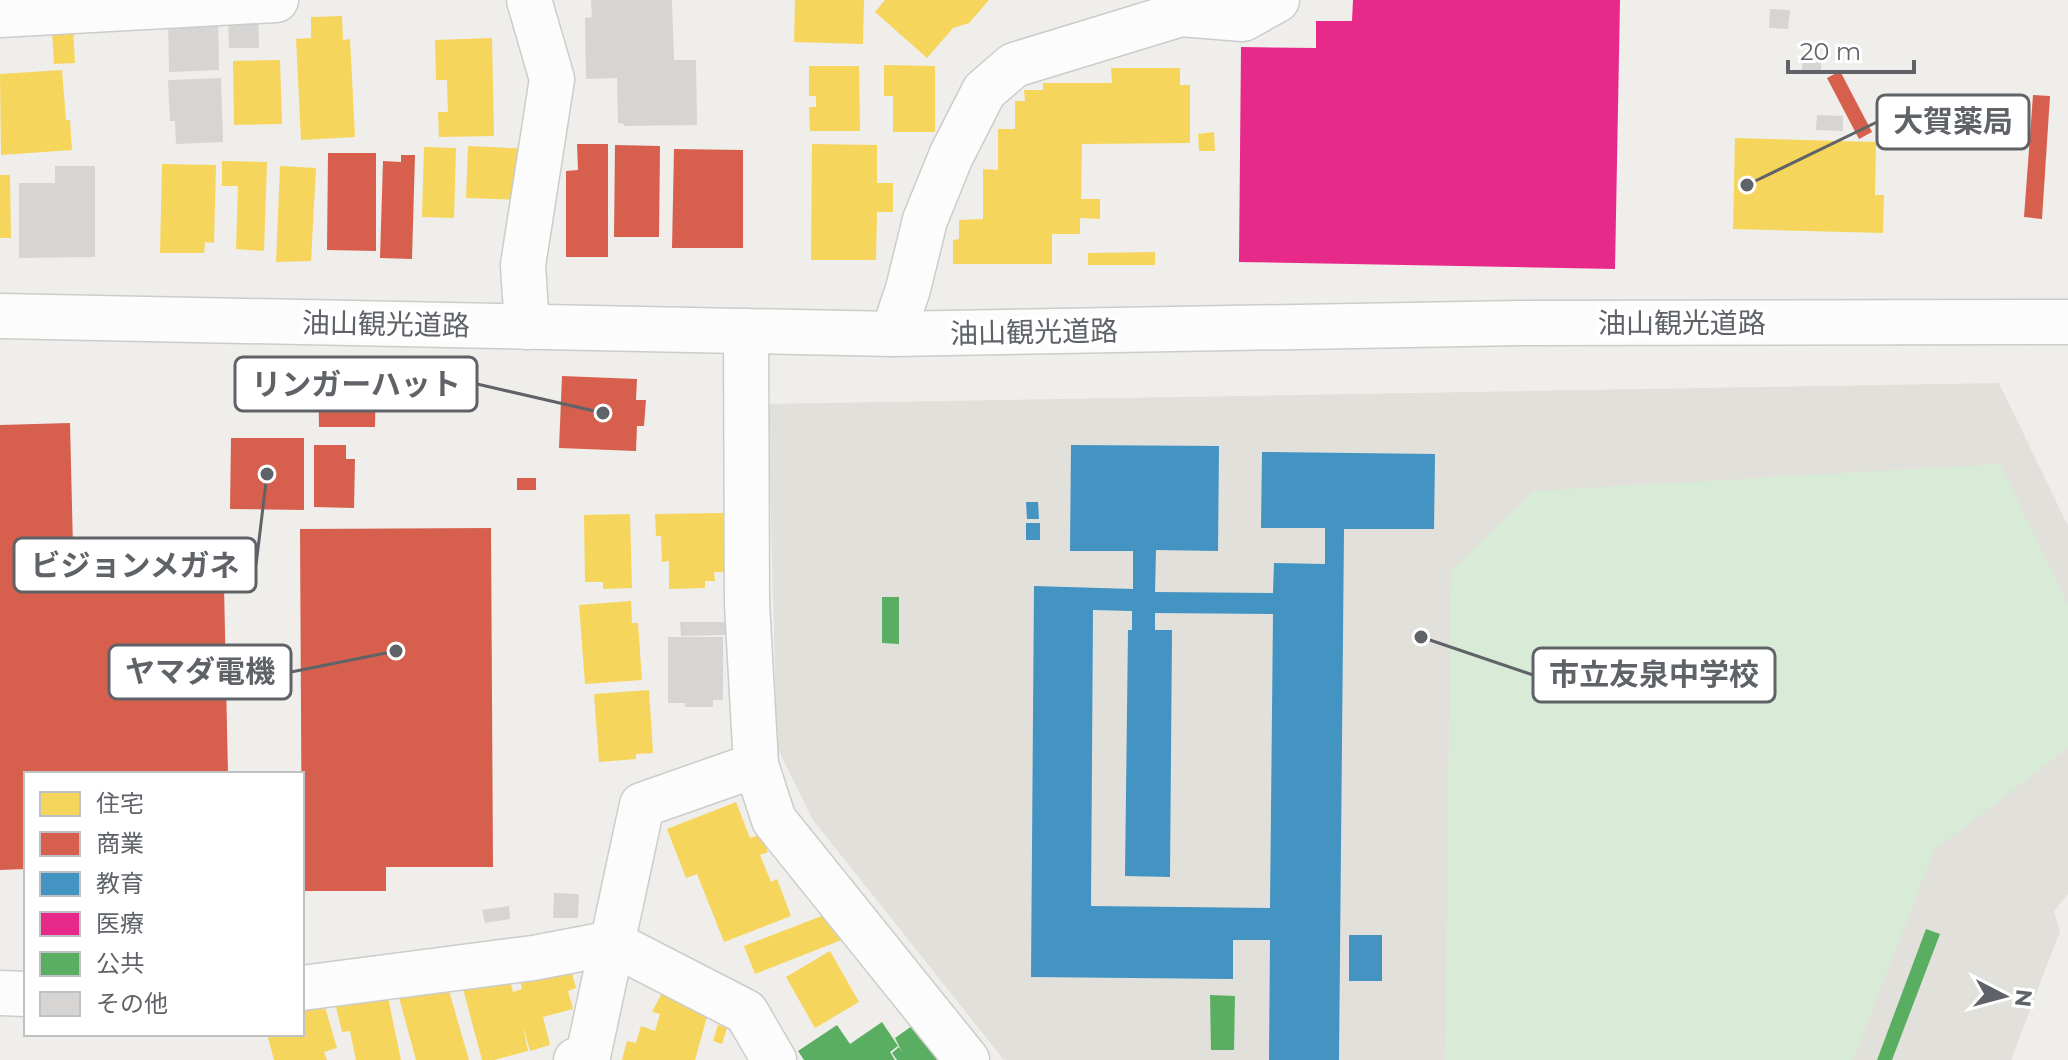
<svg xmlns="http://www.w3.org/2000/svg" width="2068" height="1060" font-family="Montserrat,'Noto Sans JP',sans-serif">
<rect width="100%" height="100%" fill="#efeeea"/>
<path fill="#e2e0da" d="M1999,383L2068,526V894L2054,911L2060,931L2011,1060H1004L813,820L777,747L768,404Z"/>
<path fill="#d8ebd6" d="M2000,464L2068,604V748L1934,850L1853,1060H1445L1451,571L1534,491Z"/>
<g fill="#f6d55c">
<path d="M795,0H864L863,44L794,42Z"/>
<path d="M885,0H989L969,23L953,28L927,58L875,12Z"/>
<path d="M342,16L343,40L350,39L355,137L301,140L296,39L311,38V17Z"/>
<path d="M73,29L75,63L54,64L52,30Z"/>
<path d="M492,38L494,136L439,137L438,112H448L447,80H436L435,40Z"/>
<path d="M280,60L282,124L234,125L233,61Z"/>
<path d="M884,65L935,66V132H893V96H884Z"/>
<path d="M809,66H859L860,131H810L809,107H816V96H809Z"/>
<path d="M1111,68H1180V85H1190V143L1082,144L1081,199H1100V219L1080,218V234H1052V264H953V240L959,239V220L983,219V169L998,170V129H1015V101H1025L1024,90H1043V83H1112Z"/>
<path d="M62,70L66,120H70L72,150L1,155L0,74Z"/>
<path d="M1214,132L1215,151H1199L1198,134Z"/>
<path d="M1735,138L1876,142L1875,195H1884L1883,233L1733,229Z"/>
<path d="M812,144L877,145V183H893V212H877L876,260H811Z"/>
<path d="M468,146L529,149L526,200L466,198Z"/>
<path d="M424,147L456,148L454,218L422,217Z"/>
<path d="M222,161L267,162L264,251L236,249L238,186H222Z"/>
<path d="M162,164L216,165L214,243L205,242L204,253H160Z"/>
<path d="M280,166L316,168L311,261L276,262Z"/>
<path d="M0,175H10L11,238H0Z"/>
<path d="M1155,252V265H1088V253Z"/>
<path d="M723,513L724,572H714L715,581H705V588L669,589V561L662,562L661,536H656L655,514Z"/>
<path d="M630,514L632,588L603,589V582H585L584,515Z"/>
<path d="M631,601L632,623H638L642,680L585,684L579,605Z"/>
<path d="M649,690L653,753L636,754V759L599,762L594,694Z"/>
<path d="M736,802L750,838L761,834L768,852L760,855L771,882L777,879L791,916L724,942L697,874L686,878L667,829Z"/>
<path d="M827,914L844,939L755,974L744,946Z"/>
<path d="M830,951L859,1002L815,1028L786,977Z"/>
<path d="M570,966L576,988L568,991L573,1009L543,1017L550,1045L530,1051L523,1026L528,1051L494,1060H482L462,985L508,973L513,992L522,989L520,979Z"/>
<path d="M445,977L469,1060H416L397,990Z"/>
<path d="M668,981L711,1002L695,1060H622L627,1041L636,1043L641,1026L655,1031L660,1014L652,1012Z"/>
<path d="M386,988L401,1060H356L350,1031L342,1032L334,999Z"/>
<path d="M322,997L337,1048L324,1052L327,1060H274L267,1034H302V1002Z"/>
<path d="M718,1025L727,1028L722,1044L713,1041Z"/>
</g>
<g fill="#d6604d">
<path d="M1840,71L1872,132L1859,139L1827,78Z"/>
<path d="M2033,95L2050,96L2042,219L2024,217Z"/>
<path d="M577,144H608V257H566V171L578,170Z"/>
<path d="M615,145L660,146L659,237H614Z"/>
<path d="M674,149L743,150V248H672Z"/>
<path d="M328,153H376V251L327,250Z"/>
<path d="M401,155H415L412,259L380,258L383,161L401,162Z"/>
<path d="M318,370L376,371L375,427H319Z"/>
<path d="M562,376L637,379L636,400H646L644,426H637L636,451L559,448Z"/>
<path d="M70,423L74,590L224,586L228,774H26V869L0,870V425Z"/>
<path d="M231,438H304V510L230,509Z"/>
<path d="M314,445H346V459H355L354,508L314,507Z"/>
<rect x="517" y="478" width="19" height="12"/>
<path d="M491,528L493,867H386V891H302L300,529Z"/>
</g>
<g fill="#4393c3" fill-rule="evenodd">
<path d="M1071,445L1219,446L1218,551L1156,550L1155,592L1273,593L1274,563L1325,564V528H1261L1262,452L1435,454L1434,529H1344L1339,1060H1269L1270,940H1233V979L1031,977L1034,586L1133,589V551H1070ZM1093,610L1132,611V630H1128L1125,876L1170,877L1172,630H1155V613L1273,614L1270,908L1091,906Z"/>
<path d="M1026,502H1038L1039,519H1027Z"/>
<rect x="1026" y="523" width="14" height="17"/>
<rect x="1349" y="935" width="33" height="46"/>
</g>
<path fill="#e7298a" d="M1353,0H1620L1615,269L1239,262L1241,47L1316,48V21H1352Z"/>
<g fill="#5aae61">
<path d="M882,597H899V644L882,643Z"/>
<path d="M1926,929L1940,934L1892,1060H1877Z"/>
<path d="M1210,995L1235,996L1234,1050H1211Z"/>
<path d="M919,1021L947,1060H897L892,1053L899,1047L903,1053L899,1046L902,1045L899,1046L895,1038Z"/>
<path d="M882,1022L898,1046L890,1052L895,1060H804L798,1051L837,1025L850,1044Z"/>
</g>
<g fill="#d6d5d3">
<path d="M591,0H672L674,60H696L697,125L624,126V124L618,123L617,78L586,79L585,18L592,17Z"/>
<path d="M1770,9L1790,10L1788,29L1769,28Z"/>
<path d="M228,11H258L259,48H229Z"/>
<path d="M218,12L219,70L169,72L168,13Z"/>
<path d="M1803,57H1821V70H1802Z"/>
<path d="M221,78L223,142L176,144L175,121H170L168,80Z"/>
<path d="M1817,115L1843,116V131L1816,130Z"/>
<path d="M55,166H95V257L19,258V183H55Z"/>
<path d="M680,622H725L726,635L681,636Z"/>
<path d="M668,637H723V700H713V707H685V703H668Z"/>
<path d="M554,893L579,894L578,918H553Z"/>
<path d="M509,906L510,919L485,923L482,910Z"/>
</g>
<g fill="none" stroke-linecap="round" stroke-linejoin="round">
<defs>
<g id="minor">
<path d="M0,15L276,0"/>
<path d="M0,316L893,334L1520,323L2068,322"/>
<path d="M527,327L523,265L552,79L529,0"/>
<path d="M746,331L747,604L756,765L774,820L967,1060"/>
<path d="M893,334L908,289L925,220L951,156L984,91L1014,65L1181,14L1243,19L1277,0"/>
<path d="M302,988L533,958L612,943L746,1012L774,1060"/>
<path d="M0,993L26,994"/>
<path d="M576,1060L588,1056L642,805L756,765"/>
</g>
</defs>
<use href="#minor" stroke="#cbcccc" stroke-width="47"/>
<use href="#minor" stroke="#fdfcfc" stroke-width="44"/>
</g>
<g text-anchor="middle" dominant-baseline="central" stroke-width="8" stroke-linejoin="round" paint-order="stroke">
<g font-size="28" fill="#5f6368" stroke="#fff">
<text x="1682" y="323">油山観光道路</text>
<text transform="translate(386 324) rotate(1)">油山観光道路</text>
<text transform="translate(1034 332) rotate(-1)">油山観光道路</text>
</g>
</g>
<path fill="none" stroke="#5f6368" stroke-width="3" d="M1747 185L1877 122M603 413L477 384M267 474L256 565M396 651L291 672M1421 637L1533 675"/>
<g fill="#5f6368" stroke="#fff" stroke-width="3">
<circle cx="1747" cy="185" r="8"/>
<circle cx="603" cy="413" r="8"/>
<circle cx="267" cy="474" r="8"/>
<circle cx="396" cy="651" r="8"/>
<circle cx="1421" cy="637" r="8"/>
</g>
<g fill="#fff" stroke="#5f6368" stroke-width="3">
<rect x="1877" y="95" width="152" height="54" rx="8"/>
<rect x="235" y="357" width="242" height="54" rx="8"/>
<rect x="14" y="538" width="242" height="54" rx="8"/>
<rect x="109" y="645" width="182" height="54" rx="8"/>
<rect x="1533" y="648" width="242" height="54" rx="8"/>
</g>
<g font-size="30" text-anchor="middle" font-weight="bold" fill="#5f6368">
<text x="1953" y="132">大賀薬局</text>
<text x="356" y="395">リンガーハット</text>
<text x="135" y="576">ビジョンメガネ</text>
<text x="200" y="682">ヤマダ電機</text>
<text x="1654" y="685">市立友泉中学校</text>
</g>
<rect x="24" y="772" width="280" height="264" fill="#ffffff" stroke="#bfc1c3" stroke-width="2"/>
<rect x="40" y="792" width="40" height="24" fill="#f6d55c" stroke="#bfc1c3" stroke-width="2"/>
<text x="96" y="812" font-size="24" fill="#5f6368">住宅</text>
<rect x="40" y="832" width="40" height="24" fill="#d6604d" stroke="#bfc1c3" stroke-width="2"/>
<text x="96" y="852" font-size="24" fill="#5f6368">商業</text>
<rect x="40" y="872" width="40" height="24" fill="#4393c3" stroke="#bfc1c3" stroke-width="2"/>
<text x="96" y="892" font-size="24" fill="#5f6368">教育</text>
<rect x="40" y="912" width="40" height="24" fill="#e7298a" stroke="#bfc1c3" stroke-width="2"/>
<text x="96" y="932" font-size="24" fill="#5f6368">医療</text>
<rect x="40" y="952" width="40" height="24" fill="#5aae61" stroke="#bfc1c3" stroke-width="2"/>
<text x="96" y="972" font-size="24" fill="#5f6368">公共</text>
<rect x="40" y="992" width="40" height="24" fill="#d6d5d3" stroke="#bfc1c3" stroke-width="2"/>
<text x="96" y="1012" font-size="24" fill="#5f6368">その他</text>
<g transform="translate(2004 996) rotate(96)" stroke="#ffffff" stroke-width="6" paint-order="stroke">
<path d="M0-6L14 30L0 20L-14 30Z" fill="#5f6368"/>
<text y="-12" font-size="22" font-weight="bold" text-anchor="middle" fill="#5f6368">N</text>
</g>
<path d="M1788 60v12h126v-12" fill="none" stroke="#5f6368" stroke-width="4"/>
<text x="1800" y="60" font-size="24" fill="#5f6368" stroke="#ffffff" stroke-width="6" paint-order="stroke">20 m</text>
</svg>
